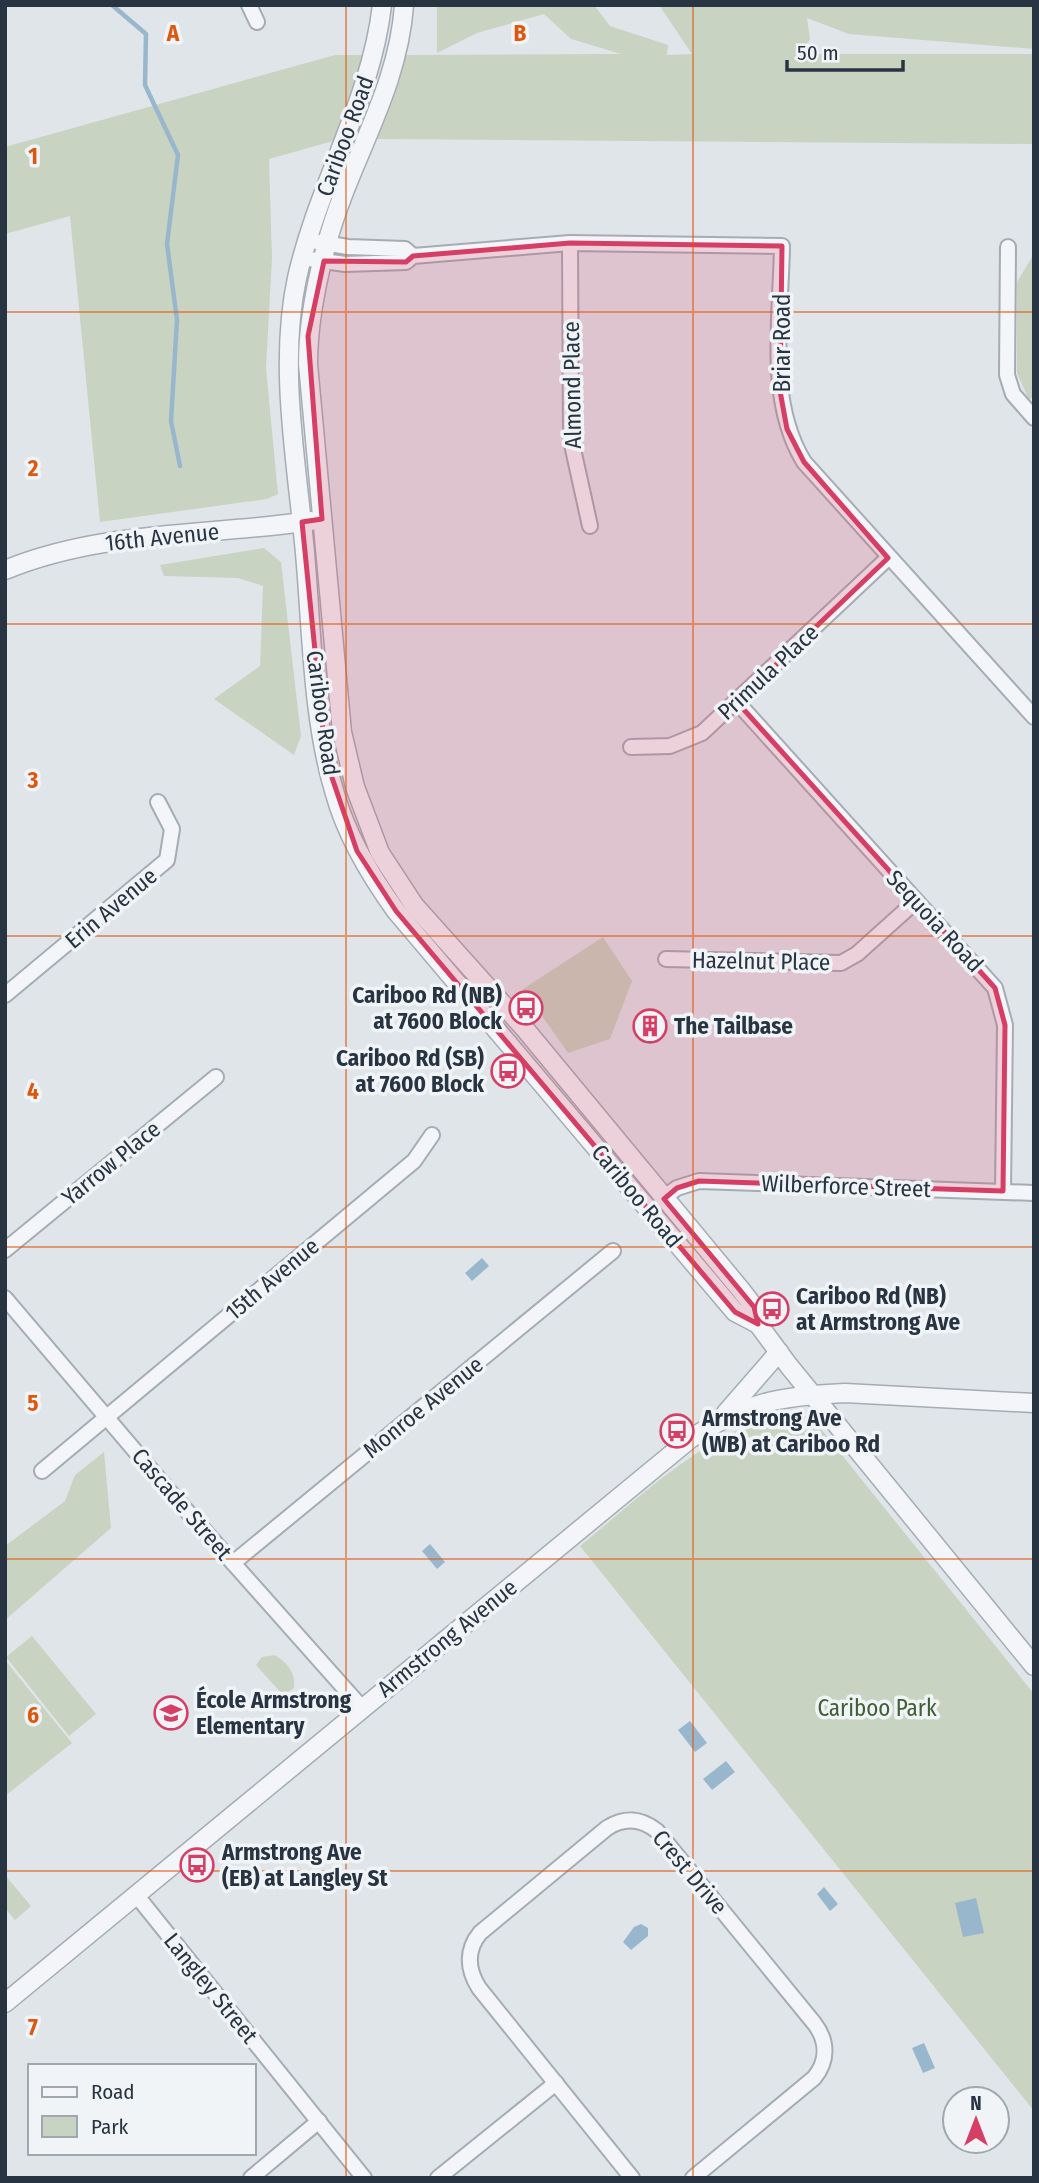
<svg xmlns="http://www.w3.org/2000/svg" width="1039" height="2183" font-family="'Fira Sans Condensed',sans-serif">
<rect width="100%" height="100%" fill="#e0e5ea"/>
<g fill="#c8d4c1">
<path d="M437,5H594L610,26L668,45L667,55L692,54L659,5H1034V49L849,34L807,18L810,39L801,54H1034V144L376,139L400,75L404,55L621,54L571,39L544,14L477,33L437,53Z"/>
<path d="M335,55H364L333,141L269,159L272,258L266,368L278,494L267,499L100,522L70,216L5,234V147Z"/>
<path d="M1034,245V396L1029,400L1017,373V282L1032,257Z"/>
<path d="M264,548L281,562L301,736L294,755L214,699L260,666L263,586L238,578L164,576L160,565Z"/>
<path d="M603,937L632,981L610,1039L568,1053L523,989Z"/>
<path d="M791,1411L809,1414L1034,1694V2111L580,1546C646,1492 707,1431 791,1411Z"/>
<path d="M104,1452L111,1528L5,1620V1546L65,1501L75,1475Z"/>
<path d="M32,1636L96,1714L69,1736L6,1657Z"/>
<path d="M274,1655C287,1662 296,1673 294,1688L283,1695L256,1665L262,1657Z"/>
<path d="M5,1660L72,1743L5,1796Z"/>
<path d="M5,1875L31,1906L15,1920L5,1908Z"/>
</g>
<g fill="#99b7cc">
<path d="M482,1258L489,1266L472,1281L465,1273Z"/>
<path d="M430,1544L445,1562L437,1569L422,1551Z"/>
<path d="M690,1721L707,1743L695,1752L678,1730Z"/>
<path d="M726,1761L735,1772L712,1790L703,1779Z"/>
<path d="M824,1887L838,1904L830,1911L817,1894Z"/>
<path d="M976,1898L984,1933L963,1937L955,1903Z"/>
<path d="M641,1924L648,1928V1936L631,1950L623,1942L634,1927Z"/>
<path d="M924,2043L935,2068L923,2073L912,2048Z"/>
</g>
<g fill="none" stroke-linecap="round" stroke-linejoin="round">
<path stroke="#99b7cc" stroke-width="4.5" d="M112,5L146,34L145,85L178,155L167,244L177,320L171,421L180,466"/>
<defs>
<g id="minor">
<path d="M249,5L257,22"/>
<path d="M306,240L348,247L405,249L413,256"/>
<path d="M570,243L571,440L590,526"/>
<path d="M1008,247L1007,375L1013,394L1034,418"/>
<path d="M302,258L345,264L406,262L413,256L570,243L782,246C781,317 766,400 804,462L1034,717"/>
<path d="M737,702L995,988L1005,1025L1003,1191"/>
<path d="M631,747L670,746L702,733L888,558"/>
<path d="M666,959L841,963L857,954L916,901"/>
<path d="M5,995L167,860L172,829L158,802"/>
<path d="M663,1198L677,1188L699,1181L1034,1193"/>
<path d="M5,1250L216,1077"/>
<path d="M5,1298L170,1492L362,1708"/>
<path d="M42,1471L414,1161L432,1135"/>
<path d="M233,1563L613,1251"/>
<path d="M137,1896L364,2178"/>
<path d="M251,2178L319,2121"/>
<path d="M438,2178L556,2083"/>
<path d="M632,2178L479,1988C467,1969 466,1950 480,1933L607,1828C624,1817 641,1818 657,1831L814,2023C828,2041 828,2061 814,2078L693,2178"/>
</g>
<g id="tertiary">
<path d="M382,5C371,101 318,184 297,278C278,366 297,464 305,553C312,632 312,718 335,794C347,837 370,875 396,911L735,1312L758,1324"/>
<path d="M404,5C398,92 349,161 327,243C316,283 308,323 308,364L342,732L355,787L380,853L414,905L525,1029L741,1290L754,1307L758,1324L789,1366L1034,1666"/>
<path d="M5,570C102,530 209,536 311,521"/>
<path d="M726,1413L779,1352"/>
<path d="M5,2003L690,1439C748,1402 777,1396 845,1393L1034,1403"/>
</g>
</defs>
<use href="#minor" stroke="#a5acb4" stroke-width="18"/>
<use href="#tertiary" stroke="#a5acb4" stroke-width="21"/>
<use href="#minor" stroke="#f3f5f8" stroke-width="14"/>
<use href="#tertiary" stroke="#f3f5f8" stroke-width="18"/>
</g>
<path fill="#d63f65" fill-opacity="0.2" stroke="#d63f65" stroke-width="5" stroke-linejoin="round" d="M570,243L782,246L780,391L787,429L804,462L888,558L737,702L995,988L1005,1025L1003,1191L699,1181L677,1188L664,1199L754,1307L758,1324L735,1312L396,911L357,851L326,760L302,522L322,519L308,336L324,261L406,262L413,256Z"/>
<path fill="none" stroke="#de570f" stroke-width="2" stroke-opacity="0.55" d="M346,5V2178M693,5V2178M5,312H1034M5,624H1034M5,936H1034M5,1247H1034M5,1559H1034M5,1871H1034"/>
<defs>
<symbol id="bus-ring" viewBox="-11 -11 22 22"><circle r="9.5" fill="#f0f4f7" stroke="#d63f65" stroke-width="1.5"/><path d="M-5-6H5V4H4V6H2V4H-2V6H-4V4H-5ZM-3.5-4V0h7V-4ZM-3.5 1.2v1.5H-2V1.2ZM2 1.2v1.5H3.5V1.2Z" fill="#d63f65"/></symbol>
<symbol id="building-ring" viewBox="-11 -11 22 22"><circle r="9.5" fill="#f0f4f7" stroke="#d63f65" stroke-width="1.5"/><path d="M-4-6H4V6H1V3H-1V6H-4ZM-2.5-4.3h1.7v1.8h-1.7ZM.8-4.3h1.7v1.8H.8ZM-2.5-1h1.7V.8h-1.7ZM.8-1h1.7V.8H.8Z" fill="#d63f65"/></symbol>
<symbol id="school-ring" viewBox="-11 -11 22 22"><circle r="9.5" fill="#f0f4f7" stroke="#d63f65" stroke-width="1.5"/><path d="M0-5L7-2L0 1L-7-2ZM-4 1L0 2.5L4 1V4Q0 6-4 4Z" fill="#d63f65"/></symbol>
</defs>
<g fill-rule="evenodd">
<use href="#bus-ring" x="507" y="989" width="38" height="38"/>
<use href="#building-ring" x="631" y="1007" width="38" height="38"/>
<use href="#bus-ring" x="489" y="1052" width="38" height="38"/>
<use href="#bus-ring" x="753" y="1290" width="38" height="38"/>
<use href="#bus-ring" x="658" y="1412" width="38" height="38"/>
<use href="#school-ring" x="152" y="1694" width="38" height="38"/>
<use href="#bus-ring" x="178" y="1846" width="38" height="38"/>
</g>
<g text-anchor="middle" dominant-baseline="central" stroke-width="7" stroke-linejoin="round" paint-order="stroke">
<g font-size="23" fill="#283442" stroke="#f0f4f7">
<text transform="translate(345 136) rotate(-70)">Cariboo Road</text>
<text transform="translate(782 343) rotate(-90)">Briar Road</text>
<text transform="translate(572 385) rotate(-91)">Almond Place</text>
<text transform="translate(162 537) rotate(-6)">16th Avenue</text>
<text transform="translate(768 672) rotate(-43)">Primula Place</text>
<text transform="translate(323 713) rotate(82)">Cariboo Road</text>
<text transform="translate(111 908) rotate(-40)">Erin Avenue</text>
<text transform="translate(935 921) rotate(47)">Sequoia Road</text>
<text transform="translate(761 961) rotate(1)">Hazelnut Place</text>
<text transform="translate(111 1163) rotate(-39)">Yarrow Place</text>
<text transform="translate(846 1186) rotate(2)">Wilberforce Street</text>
<text transform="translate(637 1196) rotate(50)">Cariboo Road</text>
<text transform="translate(272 1279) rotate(-40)">15th Avenue</text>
<text transform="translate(423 1407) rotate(-39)">Monroe Avenue</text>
<text transform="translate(182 1504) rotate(49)">Cascade Street</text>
<text transform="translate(447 1638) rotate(-39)">Armstrong Avenue</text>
<text transform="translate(690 1872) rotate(50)">Crest Drive</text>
<text transform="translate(211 1988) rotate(51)">Langley Street</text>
</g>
<g font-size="23" font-weight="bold" fill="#283442" stroke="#f0f4f7" text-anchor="start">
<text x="502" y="995" text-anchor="end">Cariboo Rd (NB)<tspan x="502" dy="26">at 7600 Block</tspan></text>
<text x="674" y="1026">The Tailbase</text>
<text x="484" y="1058" text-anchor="end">Cariboo Rd (SB)<tspan x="484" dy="26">at 7600 Block</tspan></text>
<text x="796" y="1296">Cariboo Rd (NB)<tspan x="796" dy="26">at Armstrong Ave</tspan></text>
<text x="702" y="1418">Armstrong Ave<tspan x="702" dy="26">(WB) at Cariboo Rd</tspan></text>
<text x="196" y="1700">École Armstrong<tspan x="196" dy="26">Elementary</tspan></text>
<text x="222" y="1852">Armstrong Ave<tspan x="222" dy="26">(EB) at Langley St</tspan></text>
</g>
<g font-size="23" fill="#415f34" stroke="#f0f4f7">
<text x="877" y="1708">Cariboo Park</text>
</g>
</g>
<g font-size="23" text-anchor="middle" font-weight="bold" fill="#de570f" stroke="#f0f4f7" stroke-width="7" stroke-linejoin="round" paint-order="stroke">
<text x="173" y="41">A</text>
<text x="520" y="41">B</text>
<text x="33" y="164">1</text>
<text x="33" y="476">2</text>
<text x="33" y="788">3</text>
<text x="33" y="1099">4</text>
<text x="33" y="1411">5</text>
<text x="33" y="1723">6</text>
<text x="33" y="2035">7</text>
</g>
<rect width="1039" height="2183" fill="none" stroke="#283442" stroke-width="14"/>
<rect x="28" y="2064" width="228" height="91" fill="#f0f4f7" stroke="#a0a7af" stroke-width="2"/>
<rect x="42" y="2087" width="35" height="10" fill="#f3f5f8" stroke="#a0a7af" stroke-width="2"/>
<text x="91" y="2099" font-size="21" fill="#283442">Road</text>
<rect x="42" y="2116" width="35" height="21" fill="#c8d4c1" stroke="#a0a7af" stroke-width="2"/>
<text x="91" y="2134" font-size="21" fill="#283442">Park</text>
<g transform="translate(976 2120)"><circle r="33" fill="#f0f4f7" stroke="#a0a7af" stroke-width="2"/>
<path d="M0-5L12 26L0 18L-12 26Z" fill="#d63f65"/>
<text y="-10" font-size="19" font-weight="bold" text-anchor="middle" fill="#283442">N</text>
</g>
<path d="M787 60v10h116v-10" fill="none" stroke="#283442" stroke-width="3.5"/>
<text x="797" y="60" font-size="21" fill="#283442" stroke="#f0f4f7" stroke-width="5" paint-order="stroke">50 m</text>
</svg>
